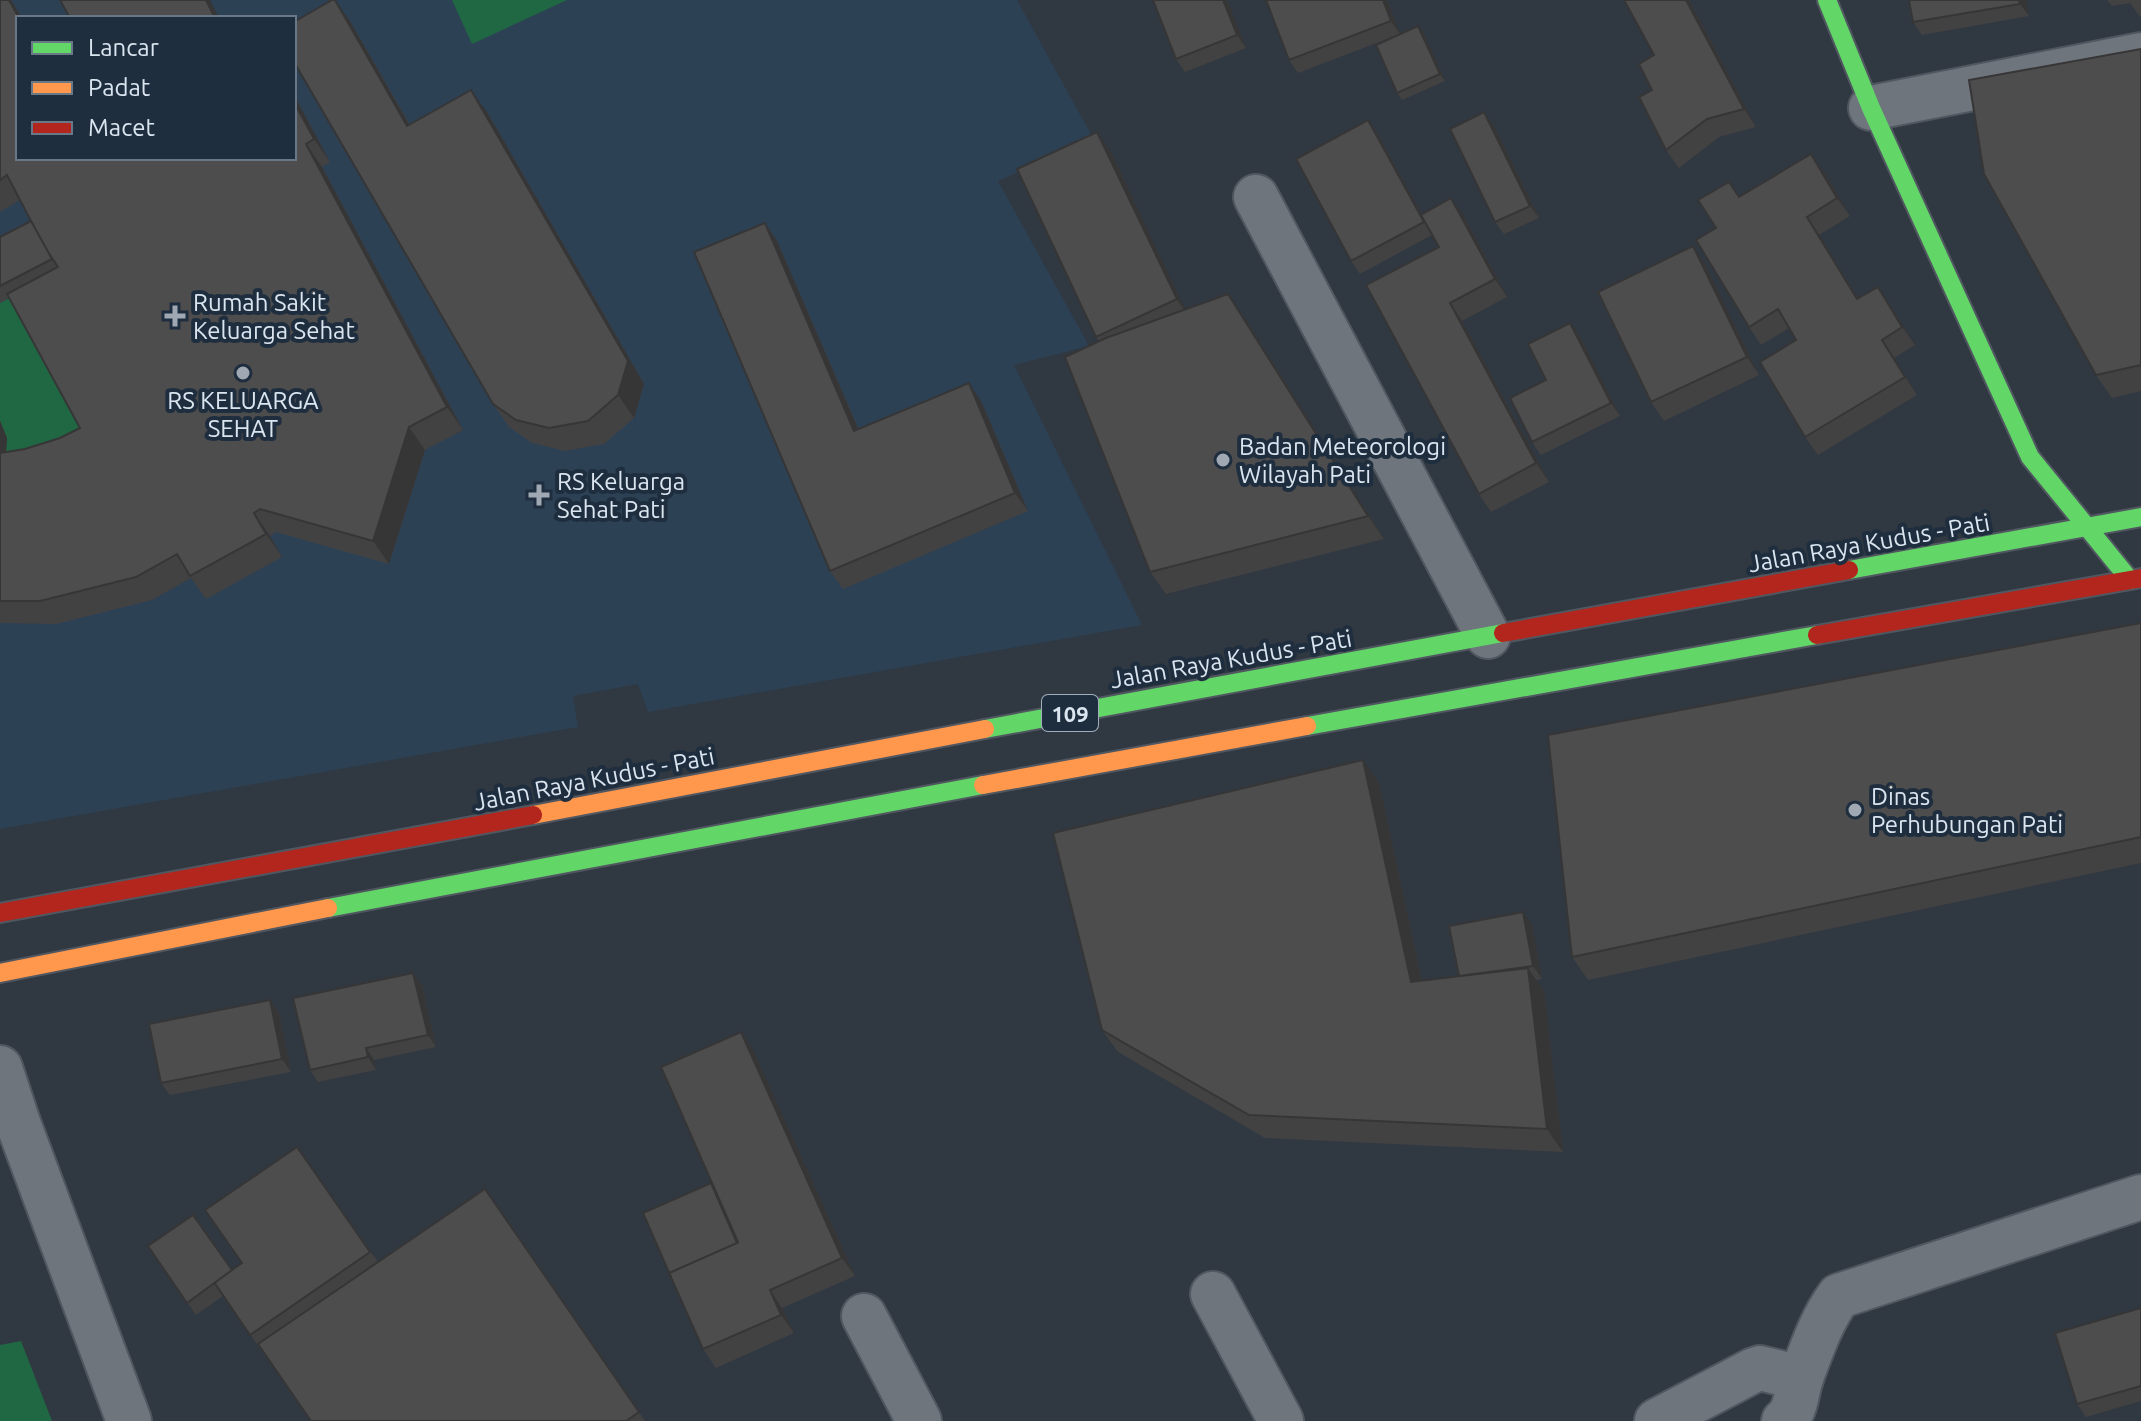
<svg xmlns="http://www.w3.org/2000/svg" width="2141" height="1421" font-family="Ubuntu,sans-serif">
<rect width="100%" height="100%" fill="#303841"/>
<path fill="#2d4155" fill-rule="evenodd" d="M0,0H1017L1093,138L998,181L1089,346L1014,365L1142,625L648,712L638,684L573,696L578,727L0,829ZM18,18H294V158H18Z"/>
<g fill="#206744">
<path d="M452,0H567L472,44Z"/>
<path d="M61,271L96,451L4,478L0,421V303Z"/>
<path d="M21,1341L52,1421H0V1345Z"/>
</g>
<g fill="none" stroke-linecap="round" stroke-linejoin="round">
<defs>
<g id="street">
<path d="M1871,108L2141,55"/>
<path d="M1256,197L1488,636"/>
<path d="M0,1068L18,1123L129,1421"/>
<path d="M1213,1294L1281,1421"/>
<path d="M864,1316L919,1421"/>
<path d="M1657,1421L1754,1370L1760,1368L1801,1378"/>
<path d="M1784,1421C1797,1411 1796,1391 1802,1375C1812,1348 1822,1319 1839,1296L2141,1197"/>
</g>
<g id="fast">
<path d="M1827,0L1871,108L2030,457L2130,580"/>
<path d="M1849,570L2141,517"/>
<path d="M1307,726L1817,635"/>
<path d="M985,729L1503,633"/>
<path d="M328,908L983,785"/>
</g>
<g id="slow">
<path d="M983,785L1307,726"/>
<path d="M533,815L985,729"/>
<path d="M0,973L328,908"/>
</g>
<g id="jam">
<path d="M1503,633L1849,570"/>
<path d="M1817,635L2141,578"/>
<path d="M0,913L533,815"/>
</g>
</defs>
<use href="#street" stroke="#505760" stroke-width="48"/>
<use href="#fast" stroke="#505760" stroke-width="22"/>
<use href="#slow" stroke="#505760" stroke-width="22"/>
<use href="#jam" stroke="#505760" stroke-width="22"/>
<use href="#street" stroke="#6e757d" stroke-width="44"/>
<use href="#fast" stroke="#63d668" stroke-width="18"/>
<use href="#slow" stroke="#ff974d" stroke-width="18"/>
<use href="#jam" stroke="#b3261e" stroke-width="18"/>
</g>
<g fill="#434243">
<path d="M0,0H11L22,18H18V158L294,95L330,162L322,167L463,430L425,450L389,564L276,532L270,536L282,557L206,599L191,578L152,600L56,624L0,623V421L7,438L6,452L25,449L60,438L80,428L9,298L0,303V237L31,221L20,200L0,212Z"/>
<path d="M1227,0L1246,48L1185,72L1176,59Z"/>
<path d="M1266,0H1387L1400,34L1298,73L1289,60Z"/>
<path d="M1689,0L1756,127L1719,137L1679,168L1666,150L1652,90L1654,55Z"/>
<path d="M1909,0H2026L2029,16L1922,35L1913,22Z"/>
<path d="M2107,0H2141V18L2130,3L2112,6Z"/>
<path d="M350,21L410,125L487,112L644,384L634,418L604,444L565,451L532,443L509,427L493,404Z"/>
<path d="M1423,32L1445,81L1402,100L1397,93Z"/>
<path d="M2141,49V391L2112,398L2096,375Z"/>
<path d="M1368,120L1377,133L1422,215L1464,216L1507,297L1462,321L1549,482L1491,512L1479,494L1439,247L1432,235L1360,274L1351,261Z"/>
<path d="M1493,124L1539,218L1504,234L1495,222Z"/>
<path d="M1110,150L1185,310L1244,317L1384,539L1166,594L1150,572L1099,341L1096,337Z"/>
<path d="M1811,154L1824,172L1850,216L1819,235L1858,298L1878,287L1890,305L1915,345L1894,358L1917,395L1818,455L1805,437L1796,340L1789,328L1761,345L1749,327L1716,228L1740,197Z"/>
<path d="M765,223L777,241L859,430L981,401L1028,511L843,589L830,571Z"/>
<path d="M1705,264L1759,375L1664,421L1651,402Z"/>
<path d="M1570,323L1579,335L1620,416L1541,455L1532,442L1546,380Z"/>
<path d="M2141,623V863L1588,980L1572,957Z"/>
<path d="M1363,760L1379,783L1422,981L1459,976L1523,912L1532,925L1542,979L1536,980L1544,991L1563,1152L1265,1138L1118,1052L1102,1030Z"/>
<path d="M413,973L422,985L436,1047L374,1060L376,1070L318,1082L310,1070Z"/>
<path d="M270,1000L279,1013L291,1072L170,1095L161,1083Z"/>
<path d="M753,1050L855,1276L782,1308L794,1333L716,1368L703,1349L711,1183Z"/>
<path d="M297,1147L378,1262L485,1189L645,1421H311L223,1296L196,1315L148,1246L232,1270L242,1263Z"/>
<path d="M2141,1308V1401L2086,1417L2077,1404Z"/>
</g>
<g fill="#373637">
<path d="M9,0H11L22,18H19Z"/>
<path d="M206,0H210L219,18H215Z"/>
<path d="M335,0L350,21L423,149L407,126Z"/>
<path d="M1223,0H1227L1246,48L1237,35Z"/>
<path d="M1383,0H1387L1400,34L1391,21Z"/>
<path d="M1686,0H1689L1756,127L1744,109Z"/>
<path d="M2019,0H2026L2029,16L2020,4Z"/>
<path d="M1418,26L1423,32L1445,81L1440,74Z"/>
<path d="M471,90L487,112L644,384L634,418L618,395Z"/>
<path d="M294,95L330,162L314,139L294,102Z"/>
<path d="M1484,112L1493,124L1539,218L1530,206Z"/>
<path d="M1368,120L1377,133L1433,235L1424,222Z"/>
<path d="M1097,132L1110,150L1189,318L1177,299Z"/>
<path d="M306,144L322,167L463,430L447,407Z"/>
<path d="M1811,154L1824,172L1850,216L1837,198Z"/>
<path d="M1451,198L1464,216L1507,297L1495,279Z"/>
<path d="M1807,217L1819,235L1869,317L1857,299Z"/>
<path d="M765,223L777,241L867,449L854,431Z"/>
<path d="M1693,246L1705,264L1759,375L1747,357Z"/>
<path d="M1878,287L1890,305L1915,345L1902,327Z"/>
<path d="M1228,294L1244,317L1384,539L1368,516Z"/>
<path d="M1450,303L1462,321L1549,482L1536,463Z"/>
<path d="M1570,323L1579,335L1620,416L1611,403Z"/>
<path d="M1882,340L1894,358L1917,395L1905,377Z"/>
<path d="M969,383L981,401L1028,511L1015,493Z"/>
<path d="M0,421L7,438L4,478L0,472Z"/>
<path d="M409,427L425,450L389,564L373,541Z"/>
<path d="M254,513L270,536L282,557L266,534Z"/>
<path d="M1363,760L1379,783L1427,1005L1411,982Z"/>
<path d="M1523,912L1532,925L1542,979L1533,966Z"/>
<path d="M1528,968L1544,991L1563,1152L1547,1129Z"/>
<path d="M413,973L422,985L436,1047L428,1035Z"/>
<path d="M270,1000L279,1013L291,1072L282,1059Z"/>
<path d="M741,1032L753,1050L855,1276L842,1258Z"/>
<path d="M366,1048L374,1060L376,1070L368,1057Z"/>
<path d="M770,1290L782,1308L794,1333L781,1315Z"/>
</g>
<g fill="#4e4d4e" stroke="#373637" stroke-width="2">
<path d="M0,0H9L19,18L18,158H294V102L314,139L306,144L447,407L409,427L373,541L260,509L254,513L266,534L190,576L177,554L136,577L40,601H0V453L25,449L60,438L80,428L7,294L58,267L45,248L7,175L0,180Z"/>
<path d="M60,0H206L215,18H70Z"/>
<path d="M332,0H335L407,126L471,90L628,361L618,395L588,421L549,428L516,420L493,404L294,62V22Z"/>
<path d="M1153,0H1223L1237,35L1176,59Z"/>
<path d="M1266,0H1383L1391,21L1289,60Z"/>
<path d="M1624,0H1686L1744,109L1707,119L1666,150L1639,97L1652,90L1639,64L1654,55Z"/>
<path d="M1909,0H2019L2020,4L1913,22Z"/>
<path d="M1418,26L1440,74L1397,93L1376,45Z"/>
<path d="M2141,49V365L2096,375L1984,174L1969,80Z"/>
<path d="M1484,112L1530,206L1495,222L1450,129Z"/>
<path d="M1368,120L1424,222L1351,261L1296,159Z"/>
<path d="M1097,132L1177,299L1096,337L1017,169Z"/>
<path d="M1811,154L1837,198L1807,217L1857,299L1878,287L1902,327L1882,340L1905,377L1805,437L1760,362L1796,340L1778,309L1749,327L1696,240L1716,228L1698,200L1729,182L1739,197Z"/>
<path d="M1451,198L1495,279L1450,303L1536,463L1479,494L1366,285L1439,247L1421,215Z"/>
<path d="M31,221L52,259L0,286V237Z"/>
<path d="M765,223L854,431L969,383L1015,493L830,571L694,252Z"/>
<path d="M1693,246L1747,357L1651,402L1598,292Z"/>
<path d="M1228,294L1368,516L1150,572L1065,357L1106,338Z"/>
<path d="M1570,323L1611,403L1532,442L1510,398L1546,380L1528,344Z"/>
<path d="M2141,623V837L1572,957L1548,735Z"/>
<path d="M1363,760L1411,982L1528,968L1547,1129L1249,1115L1102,1030L1053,833Z"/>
<path d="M1523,912L1533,966L1459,976L1449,926Z"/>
<path d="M413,973L428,1035L366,1048L368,1057L310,1070L293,998Z"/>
<path d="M270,1000L282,1059L161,1083L149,1024Z"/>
<path d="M741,1032L842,1258L770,1290L781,1315L703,1349L669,1273L738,1242L661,1067Z"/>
<path d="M297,1147L370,1252L250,1335L214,1282L242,1263L205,1210Z"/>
<path d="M711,1183L737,1243L669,1273L671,1277L643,1213Z"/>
<path d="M485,1189L639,1412L626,1421H311L258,1344Z"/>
<path d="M193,1215L232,1270L187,1303L148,1246Z"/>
<path d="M2141,1308V1386L2077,1404L2055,1333Z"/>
</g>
<g fill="#9fa8b3" stroke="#1e2e3f" stroke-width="3">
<path d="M171 304h8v8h8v8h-8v8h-8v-8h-8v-8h8z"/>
<circle cx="243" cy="373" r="8"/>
<circle cx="1223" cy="460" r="8"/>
<path d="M535 483h8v8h8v8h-8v8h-8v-8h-8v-8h8z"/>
<circle cx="1855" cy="810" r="8"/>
</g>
<g text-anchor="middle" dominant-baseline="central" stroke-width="8" stroke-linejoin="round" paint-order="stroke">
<rect fill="#1e2e3f" stroke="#a2aebb" stroke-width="2" x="1042" y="695" width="56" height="36" rx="6"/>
<g font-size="22" font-weight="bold" fill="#dbe5f0">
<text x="1070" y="713">109</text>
</g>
<g font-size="24" fill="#dbe5f0" stroke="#1e2e3f" text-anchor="start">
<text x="193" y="302">Rumah Sakit<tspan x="193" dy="28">Keluarga Sehat</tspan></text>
<text x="243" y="400" text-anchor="middle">RS KELUARGA<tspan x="243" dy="28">SEHAT</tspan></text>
<text x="1239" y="446">Badan Meteorologi<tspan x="1239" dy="28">Wilayah Pati</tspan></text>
<text x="557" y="481">RS Keluarga<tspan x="557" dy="28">Sehat Pati</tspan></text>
<text x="1871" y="796">Dinas<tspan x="1871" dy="28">Perhubungan Pati</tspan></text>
</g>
<g font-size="24" fill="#dbe5f0" stroke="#1e2e3f">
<text transform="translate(1869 543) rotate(-10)">Jalan Raya Kudus - Pati</text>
<text transform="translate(1231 659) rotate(-10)">Jalan Raya Kudus - Pati</text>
<text transform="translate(594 779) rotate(-11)">Jalan Raya Kudus - Pati</text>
</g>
</g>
<rect x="16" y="16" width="280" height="144" fill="#1e2e3f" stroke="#6a7786" stroke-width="2"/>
<rect x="32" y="42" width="40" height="12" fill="#63d668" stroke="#6a7786" stroke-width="2"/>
<text x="88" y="56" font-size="24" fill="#dbe5f0">Lancar</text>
<rect x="32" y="82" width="40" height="12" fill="#ff974d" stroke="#6a7786" stroke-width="2"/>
<text x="88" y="96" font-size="24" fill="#dbe5f0">Padat</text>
<rect x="32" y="122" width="40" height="12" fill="#b3261e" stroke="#6a7786" stroke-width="2"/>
<text x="88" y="136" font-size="24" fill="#dbe5f0">Macet</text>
</svg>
